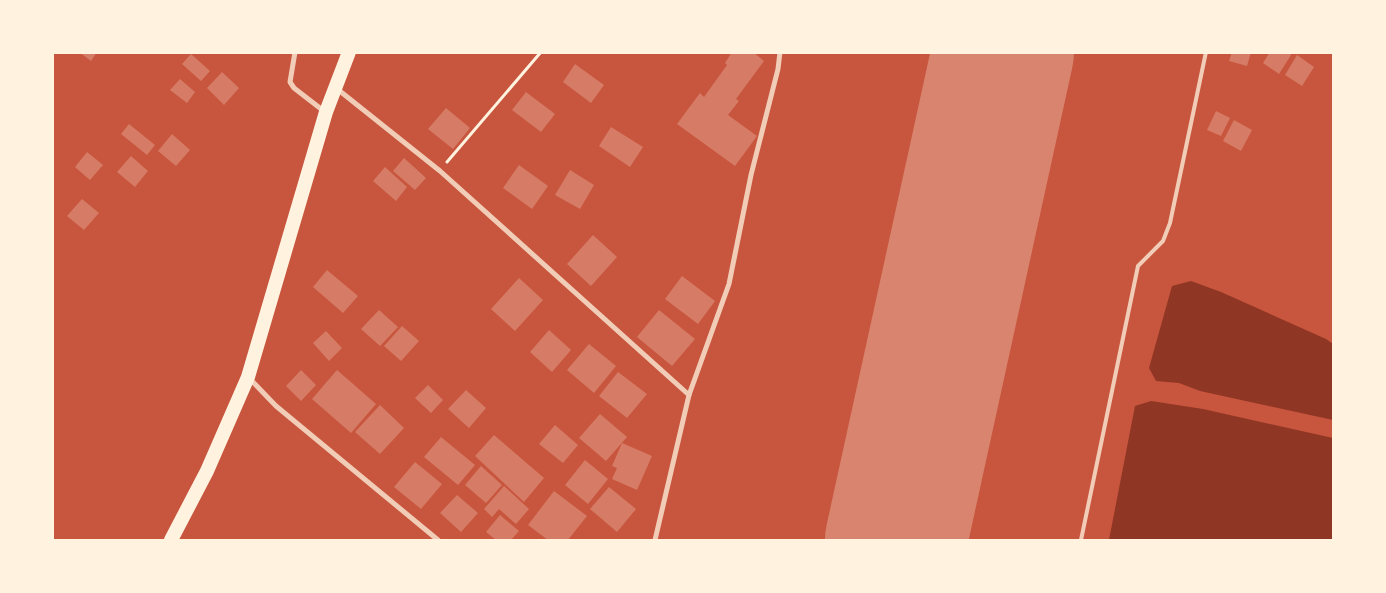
<svg xmlns="http://www.w3.org/2000/svg" width="1386" height="593" font-family="'Fira Sans',sans-serif">
<rect width="100%" height="100%" fill="#c8553d"/>
<g fill="#8f3625">
<path d="M1191,281L1221,292L1326,339L1333,344V420L1200,391L1179,383L1156,381L1149,368L1172,286Z"/>
<path d="M1151,401L1203,409L1333,438V540H1109L1135,406Z"/>
</g>
<g fill="none" stroke-linecap="round" stroke-linejoin="round">
<path stroke="#d8846e" stroke-width="142" d="M896,540L1003,52"/>
</g>
<g fill="#d67c66">
<path d="M79,52H97L91,61Z"/>
<path d="M732,52H753L764,61L736,99L739,101L728,115L757,136L735,166L677,124L700,93L704,97L727,65L725,63Z"/>
<path d="M1232,52H1251L1247,66L1229,61Z"/>
<path d="M1270,52H1288L1291,55L1279,74L1263,63Z"/>
<path d="M191,54L210,71L201,81L182,64Z"/>
<path d="M1297,55L1314,67L1302,86L1285,75Z"/>
<path d="M575,64L604,85L591,103L563,82Z"/>
<path d="M222,72L239,88L224,105L207,88Z"/>
<path d="M180,79L195,92L187,103L170,90Z"/>
<path d="M526,92L555,114L541,132L512,110Z"/>
<path d="M446,108L470,128L453,149L428,129Z"/>
<path d="M1216,111L1230,118L1221,136L1207,130Z"/>
<path d="M1234,120L1252,130L1241,151L1223,141Z"/>
<path d="M129,124L155,145L147,155L121,134Z"/>
<path d="M611,127L643,147L630,167L599,146Z"/>
<path d="M172,134L190,150L176,166L158,151Z"/>
<path d="M87,152L103,165L90,180L75,167Z"/>
<path d="M131,156L148,171L135,187L117,172Z"/>
<path d="M404,158L426,178L415,190L393,171Z"/>
<path d="M519,165L548,186L532,209L503,188Z"/>
<path d="M385,167L407,187L396,201L373,181Z"/>
<path d="M570,170L594,185L580,209L555,195Z"/>
<path d="M82,199L99,213L84,230L67,216Z"/>
<path d="M593,235L617,257L591,286L567,264Z"/>
<path d="M327,270L358,296L343,313L313,287Z"/>
<path d="M682,276L715,301L698,324L665,299Z"/>
<path d="M519,278L543,300L515,331L491,309Z"/>
<path d="M379,310L398,327L380,346L361,329Z"/>
<path d="M659,310L695,339L672,366L637,337Z"/>
<path d="M402,326L419,341L401,361L384,346Z"/>
<path d="M549,330L571,350L552,372L530,352Z"/>
<path d="M326,331L342,348L329,361L313,343Z"/>
<path d="M589,344L616,366L594,393L567,370Z"/>
<path d="M301,370L316,385L301,401L286,386Z"/>
<path d="M337,370L376,404L351,433L312,399Z"/>
<path d="M618,372L647,394L627,418L599,396Z"/>
<path d="M428,385L443,400L431,413L415,398Z"/>
<path d="M466,390L486,408L469,428L448,409Z"/>
<path d="M380,405L404,428L380,454L355,432Z"/>
<path d="M600,414L627,437L606,461L579,438Z"/>
<path d="M555,425L578,445L563,463L539,444Z"/>
<path d="M494,435L544,478L524,502L475,456Z"/>
<path d="M441,437L475,465L458,485L424,457Z"/>
<path d="M622,443L652,456L637,490L612,479L617,468L612,466Z"/>
<path d="M585,460L608,479L588,504L565,485Z"/>
<path d="M415,462L442,484L421,509L394,487Z"/>
<path d="M481,466L502,485L486,503L465,485Z"/>
<path d="M504,486L529,509L516,524L499,509L492,517L484,509Z"/>
<path d="M609,487L636,509L617,532L590,509Z"/>
<path d="M554,491L587,516L568,540H548L528,525Z"/>
<path d="M457,495L478,513L461,532L440,513Z"/>
<path d="M500,515L519,531L511,540H496L486,532Z"/>
</g>
<g fill="none" stroke-linecap="round" stroke-linejoin="round">
<path stroke="#fff3e0" stroke-width="3" d="M447,162L541,52"/>
<path stroke="#f1ccb7" stroke-width="4" d="M1081,540L1138,266L1163,241L1170,223L1206,52"/>
<g stroke="#f1ccb7" stroke-width="5">
<path d="M295,52L290,82L294,88L325,112"/>
<path d="M336,88L440,171L689,395"/>
<path d="M250,379L276,406L438,540"/>
<path d="M655,540L689,395L729,284L751,175L778,69L780,52"/>
</g>
<path stroke="#fff3e0" stroke-width="14" d="M171,540L207,471L248,377L326,112L349,52"/>
</g>
<rect width="1386" height="593" fill="none" stroke="#fff3e0" stroke-width="108"/>
</svg>
